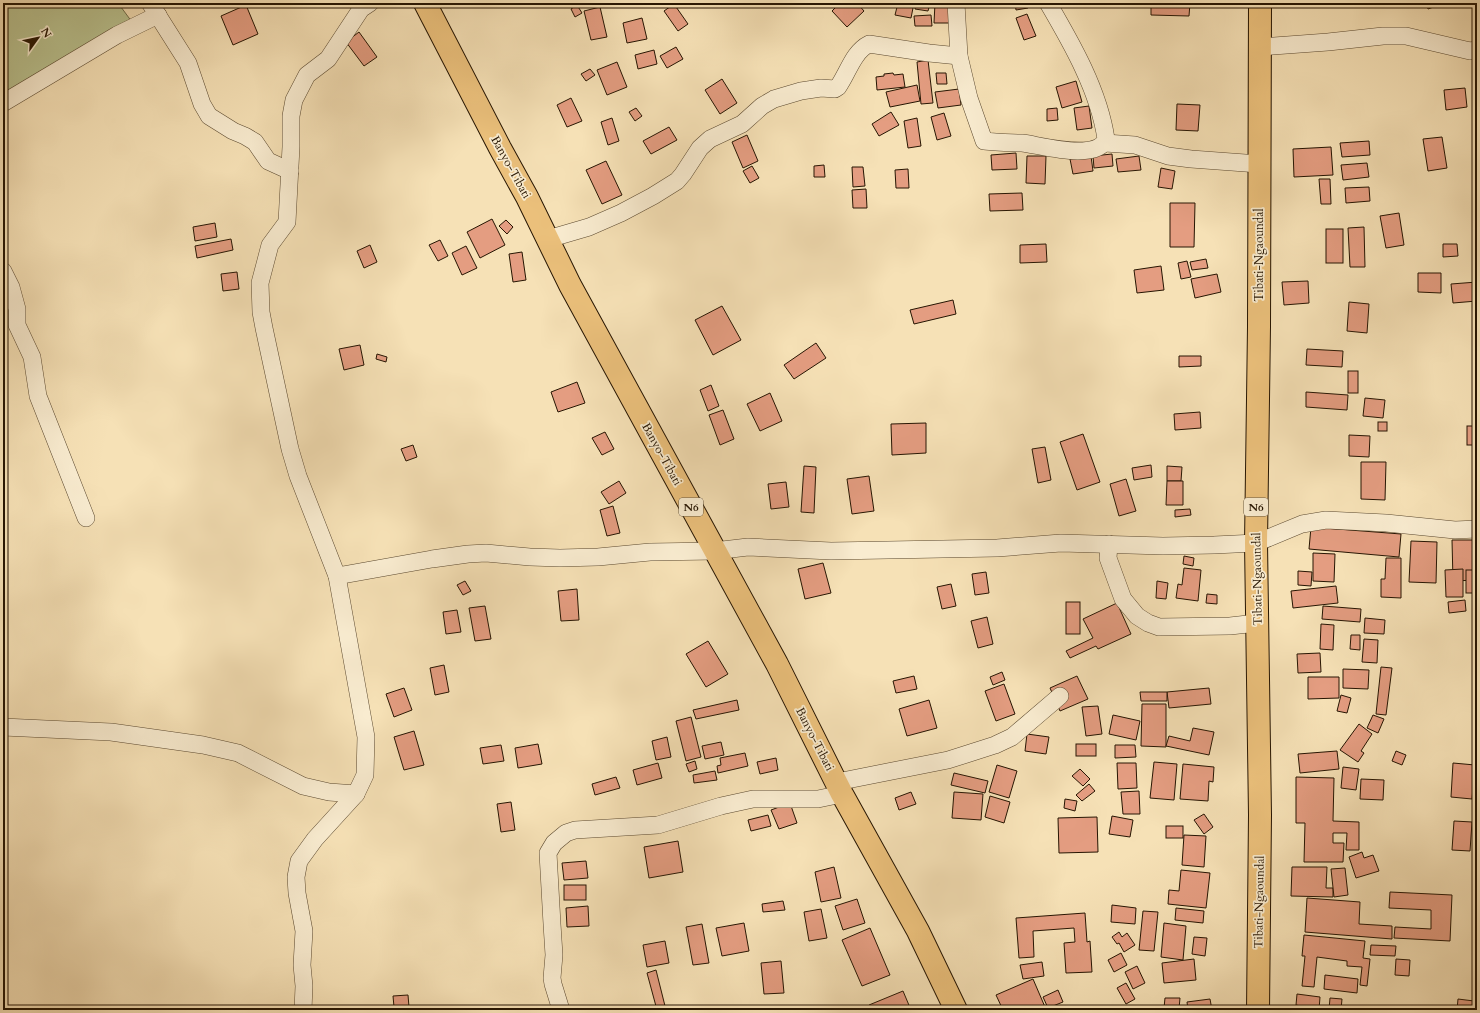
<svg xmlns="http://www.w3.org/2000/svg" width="1480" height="1013" font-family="Cardo,serif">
<rect width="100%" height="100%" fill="#f6e1b6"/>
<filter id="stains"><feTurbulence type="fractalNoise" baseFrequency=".005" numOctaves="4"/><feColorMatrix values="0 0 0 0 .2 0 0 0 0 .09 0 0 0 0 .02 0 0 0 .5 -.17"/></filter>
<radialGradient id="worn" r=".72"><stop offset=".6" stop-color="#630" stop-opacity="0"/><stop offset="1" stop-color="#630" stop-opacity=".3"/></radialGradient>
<path fill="#bac390" stroke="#706c49" d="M3,3H118L132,22L3,99Z"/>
<g fill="#e49d81" stroke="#261502">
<path d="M840,3H857L864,11L847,27L832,11Z"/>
<path d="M898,3H914L911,18L895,15Z"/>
<path d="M916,3H930L928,11L915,9Z"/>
<path d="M935,3H950V23H934Z"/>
<path d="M1015,3H1027L1028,8L1016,10Z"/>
<path d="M1151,3H1190L1189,16L1151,15Z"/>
<path d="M1426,3H1439V5L1428,9Z"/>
<path d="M674,4L688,24L678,31L664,11Z"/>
<path d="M246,5L258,34L233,45L221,16Z"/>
<path d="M577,5L582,13L575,17L571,9Z"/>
<path d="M600,7L607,37L591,40L584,11Z"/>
<path d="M1027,14L1036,36L1024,40L1016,18Z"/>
<path d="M931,15L932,26H915L914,16Z"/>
<path d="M642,18L647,39L627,43L623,23Z"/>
<path d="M359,32L377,57L364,66L346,42Z"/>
<path d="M676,47L683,59L667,68L660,56Z"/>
<path d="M654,50L657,64L638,69L635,55Z"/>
<path d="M928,60L933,103L921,104L917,62Z"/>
<path d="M617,62L627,87L607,95L597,70Z"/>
<path d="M590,69L595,75L586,81L581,74Z"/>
<path d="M893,73L894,75L903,74L905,87L877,90L876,77L884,76V74Z"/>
<path d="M936,73H946L947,84H937Z"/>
<path d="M722,79L737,103L720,114L705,90Z"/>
<path d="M1076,81L1082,102L1062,108L1056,87Z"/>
<path d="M917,85L920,101L890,107L886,92Z"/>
<path d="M1465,88L1467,107L1446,110L1444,90Z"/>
<path d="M959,89L961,105L938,108L935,92Z"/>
<path d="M571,98L582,121L567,127L557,105Z"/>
<path d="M1177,104L1200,105L1198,131L1176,130Z"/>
<path d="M1089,106L1092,128L1077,130L1074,108Z"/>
<path d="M636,108L642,116L635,121L629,112Z"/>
<path d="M1057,108L1058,120L1047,121V109Z"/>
<path d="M891,112L899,125L879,136L872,124Z"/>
<path d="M944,113L951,136L937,140L931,117Z"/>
<path d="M612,118L619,141L608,145L601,122Z"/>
<path d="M917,118L921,146L908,148L904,121Z"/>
<path d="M669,127L677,140L651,154L643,141Z"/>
<path d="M747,135L758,161L743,168L732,142Z"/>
<path d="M1442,137L1447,168L1428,171L1423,139Z"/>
<path d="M1369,141L1370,155L1342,157L1340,143Z"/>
<path d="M1331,147L1333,175L1294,177L1293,149Z"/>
<path d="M1016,153L1017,169L992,170L991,155Z"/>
<path d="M1112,154L1113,166L1094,168L1093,156Z"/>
<path d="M1027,156H1046L1045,184L1026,183Z"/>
<path d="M1091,156L1093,171L1073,174L1070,159Z"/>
<path d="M1139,156L1141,170L1118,172L1116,159Z"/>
<path d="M606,161L622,195L602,204L586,170Z"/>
<path d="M1367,163L1369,177L1343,180L1341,165Z"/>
<path d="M824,165L825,177H814V166Z"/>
<path d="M752,166L759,178L750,183L743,171Z"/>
<path d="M852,167H863L865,186L853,187Z"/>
<path d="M1161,168L1175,171L1172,189L1158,187Z"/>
<path d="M908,169L909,188H896L895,170Z"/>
<path d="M1319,179H1330L1331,204H1321Z"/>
<path d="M1369,187L1370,201L1346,203L1345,188Z"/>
<path d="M866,189L867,208H853L852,190Z"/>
<path d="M1022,193L1023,210L990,211L989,194Z"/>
<path d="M1170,203H1195L1194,247H1170Z"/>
<path d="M1399,213L1404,245L1386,248L1380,216Z"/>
<path d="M492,219L505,245L480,258L467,232Z"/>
<path d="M506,220L513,227L507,234L499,226Z"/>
<path d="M215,223L217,237L195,241L193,227Z"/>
<path d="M1364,227L1365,267H1350L1348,228Z"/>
<rect x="1326" y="229" width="17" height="34"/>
<path d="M231,239L233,250L197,258L195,246Z"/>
<path d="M440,240L448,256L438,261L429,245Z"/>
<path d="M1046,244L1047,262L1020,263V245Z"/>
<path d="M1443,244H1457L1458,256L1443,257Z"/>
<path d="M370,245L377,262L364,268L357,251Z"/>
<path d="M466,246L477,268L462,275L452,253Z"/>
<path d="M522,252L526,280L513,282L509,254Z"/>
<path d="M1206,259L1208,268L1192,270L1190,262Z"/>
<path d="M1187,261L1191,277L1181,279L1178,263Z"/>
<path d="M1161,266L1164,290L1137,293L1134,270Z"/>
<path d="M237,272L239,289L223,291L221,274Z"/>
<path d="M1418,273H1441V293L1418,292Z"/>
<path d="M1217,274L1221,292L1195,298L1191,279Z"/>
<path d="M1308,281L1309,303L1284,305L1282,282Z"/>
<path d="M1477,282V301L1453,303L1451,284Z"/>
<path d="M953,300L956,314L914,324L910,310Z"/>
<path d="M1349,302L1369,304L1367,333L1347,331Z"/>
<path d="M722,306L741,340L713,355L695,320Z"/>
<path d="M816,343L826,358L794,379L784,365Z"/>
<path d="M360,345L364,365L344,370L339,349Z"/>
<path d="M1307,349L1343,351L1342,367L1306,365Z"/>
<path d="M377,354L387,357L386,362L376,359Z"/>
<path d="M1179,356H1201V366L1179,367Z"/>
<rect x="1348" y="371" width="10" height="22"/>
<path d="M577,382L585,403L558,412L551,392Z"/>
<path d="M711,385L719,406L708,411L700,390Z"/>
<path d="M1306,392L1348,395L1347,410L1306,407Z"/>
<path d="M770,393L782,421L760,431L747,404Z"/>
<path d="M1365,398L1385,400L1383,418L1363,416Z"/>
<path d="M723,410L734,439L720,445L709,415Z"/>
<path d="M1200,412L1201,428L1175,430L1174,414Z"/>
<rect x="1378" y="422" width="9" height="9"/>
<path d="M926,423V453L892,455L891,424Z"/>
<rect x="1467" y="426" width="10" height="19"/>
<path d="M605,432L614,449L602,455L592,438Z"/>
<path d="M1083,434L1100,482L1077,490L1060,442Z"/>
<path d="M1349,435L1370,436L1369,457L1349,456Z"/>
<path d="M413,445L417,457L406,461L401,449Z"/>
<path d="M1045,447L1051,480L1038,483L1032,449Z"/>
<path d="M1361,462H1386L1385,500L1361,499Z"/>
<path d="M1151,465L1152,477L1134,480L1132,468Z"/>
<path d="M804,466L816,467L814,513L801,512Z"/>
<path d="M1167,466L1182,467L1181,481H1167Z"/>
<path d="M869,476L874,511L852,514L847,479Z"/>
<path d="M1126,479L1136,511L1119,516L1110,484Z"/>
<path d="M619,481L626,493L609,504L601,492Z"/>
<path d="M1167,481H1183V505H1166Z"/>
<path d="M786,482L789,507L771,509L768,484Z"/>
<path d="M613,506L620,533L607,536L600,510Z"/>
<path d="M1190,509L1191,515L1175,517V510Z"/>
<path d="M1311,527L1401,534L1399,557L1309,549Z"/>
<path d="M1452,540H1477V580L1453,581Z"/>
<path d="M1411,541L1437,542L1436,583L1409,582Z"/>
<path d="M1313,553L1335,554L1334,582L1313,581Z"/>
<path d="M1184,556L1194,558L1193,566L1183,564Z"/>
<path d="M1386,558H1401V598L1381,597V579H1385Z"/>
<path d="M823,563L831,593L805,599L798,569Z"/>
<path d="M1184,568L1201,570L1198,601L1176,598L1178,584L1182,585Z"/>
<path d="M1463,569V597H1446L1445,570Z"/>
<rect x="1466" y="570" width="11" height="23"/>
<path d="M1298,571L1312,572L1311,586L1298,585Z"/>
<path d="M986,572L989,593L975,595L972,574Z"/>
<path d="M465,581L471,591L463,595L457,585Z"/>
<path d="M1157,581L1168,583L1166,599L1156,598Z"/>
<path d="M951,584L956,606L942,609L937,587Z"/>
<path d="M1336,586L1338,603L1293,608L1291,591Z"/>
<path d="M577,589L579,620L561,621L558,591Z"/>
<path d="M1207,594L1217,595V604L1206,603Z"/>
<path d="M1465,600L1466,611L1449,613L1448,602Z"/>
<rect x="1066" y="602" width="14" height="32"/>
<path d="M1117,603L1131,634L1098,649L1096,646L1070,658L1066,651L1093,638L1083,619Z"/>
<path d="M485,606L491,639L475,641L469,608Z"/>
<path d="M1323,606L1361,609L1360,622L1322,619Z"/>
<path d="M457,610L461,632L446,634L443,612Z"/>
<path d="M987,617L993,644L978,648L971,621Z"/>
<path d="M1365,618L1385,620L1384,634L1364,633Z"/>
<path d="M1321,624L1334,625L1333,650L1320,649Z"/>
<path d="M1351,635H1360V650L1350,649Z"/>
<path d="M1364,639L1378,640L1377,663L1362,662Z"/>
<path d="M708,641L728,674L706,687L686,654Z"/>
<path d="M1320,653L1321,672L1298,673L1297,654Z"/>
<path d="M444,665L449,692L435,695L430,668Z"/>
<path d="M1381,667L1392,668L1386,715L1376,714Z"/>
<path d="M1343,669L1369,670L1368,689L1343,688Z"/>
<path d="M1002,672L1005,680L993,685L990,677Z"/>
<path d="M914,676L917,689L896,693L893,681Z"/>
<path d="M1077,676L1088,699L1060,711L1050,688Z"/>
<path d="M1308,677H1339V698L1308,699Z"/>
<path d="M1004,684L1015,714L996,721L985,691Z"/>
<path d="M404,688L412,710L394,717L386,694Z"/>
<path d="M1209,688L1211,704L1169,708L1167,692Z"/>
<path d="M1140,692H1167V701H1141Z"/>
<path d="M1341,695L1351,698L1347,713L1337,711Z"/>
<path d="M737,700L739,710L696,719L693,710Z"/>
<path d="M929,700L937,728L907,736L899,709Z"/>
<path d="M1142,704H1166V747L1141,746Z"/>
<path d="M1098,706L1102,734L1086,736L1082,707Z"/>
<path d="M1113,715L1140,721L1136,740L1109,734Z"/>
<path d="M1373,715L1384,719L1378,733L1367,728Z"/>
<path d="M691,717L701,757L686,761L676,721Z"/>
<path d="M1359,724L1372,734L1361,751L1364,753L1358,762L1340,750Z"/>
<path d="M1193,728L1214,732L1209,755L1166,746L1169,736L1190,741Z"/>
<path d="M414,731L424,765L404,770L394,737Z"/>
<path d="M1027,734L1049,737L1046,754L1025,751Z"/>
<path d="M667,737L671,757L656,760L652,741Z"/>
<path d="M721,742L724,755L705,759L702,746Z"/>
<path d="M538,744L542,764L518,768L515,748Z"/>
<rect x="1076" y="744" width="20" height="12"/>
<path d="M501,745L504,761L483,764L480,748Z"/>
<path d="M1115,745H1135L1136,757L1115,758Z"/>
<path d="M1337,751L1339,769L1300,773L1298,754Z"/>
<path d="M1396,751L1406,755L1402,765L1392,761Z"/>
<path d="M745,753L748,766L718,773L717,766L721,765L720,758Z"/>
<path d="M776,758L778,770L760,774L757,762Z"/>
<path d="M695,761L697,769L689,772L686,764Z"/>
<path d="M1154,762L1177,764L1174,800L1150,798Z"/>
<path d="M658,763L662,778L637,785L633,770Z"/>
<path d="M1117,763H1136L1137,788L1118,789Z"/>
<path d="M1453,763L1475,765L1472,799L1451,797Z"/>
<path d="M1183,764L1214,767L1213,782L1209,781L1208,801L1180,799Z"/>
<path d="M997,765L1017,771L1009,798L989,792Z"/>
<path d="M1343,767L1359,769L1356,790L1341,788Z"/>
<path d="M1080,769L1090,779L1083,786L1072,776Z"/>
<path d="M715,771L717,780L694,783L693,775Z"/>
<path d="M954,773L988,781L985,793L951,785Z"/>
<path d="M616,777L620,788L595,795L592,784Z"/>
<path d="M1296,777L1334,778L1333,821L1359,822V850H1346L1347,833H1333V843H1344L1343,862H1304L1305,823H1296Z"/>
<path d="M1361,779L1384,780L1383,800L1360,799Z"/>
<path d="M1089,784L1095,791L1082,801L1076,795Z"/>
<path d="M1139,791L1140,814H1123L1121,792Z"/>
<path d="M911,792L916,804L899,810L895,798Z"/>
<path d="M954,792L983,794L981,820L952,818Z"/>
<path d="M990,796L1010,802L1004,823L985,817Z"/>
<path d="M1065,799L1077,801L1075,811L1064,808Z"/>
<path d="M511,802L515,830L501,832L497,804Z"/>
<path d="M790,803L797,823L779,829L771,810Z"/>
<path d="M1204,814L1213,827L1204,834L1194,820Z"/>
<path d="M768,815L771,826L751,831L748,820Z"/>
<path d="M1112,816L1133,820L1130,837L1109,834Z"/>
<path d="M1097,817L1098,852L1059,853L1058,818Z"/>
<path d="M1454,821L1472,822L1470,851L1452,850Z"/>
<rect x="1166" y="826" width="17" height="12"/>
<path d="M1184,835L1206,836L1204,867L1182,865Z"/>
<path d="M678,841L683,872L649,878L644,847Z"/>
<path d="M1362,852L1364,858L1373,855L1379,871L1356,878L1349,857Z"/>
<path d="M586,861L588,878L564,880L562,863Z"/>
<path d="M834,867L841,898L821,902L815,872Z"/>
<path d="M1292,867H1327L1326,888H1333V897L1291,896Z"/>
<path d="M1345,868L1348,895L1334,897L1331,869Z"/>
<path d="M1181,870L1210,873L1206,908L1168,904L1169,890L1179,891Z"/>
<rect x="564" y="885" width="22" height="15"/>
<path d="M1390,892L1452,895L1450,941L1394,938L1395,927L1431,929V910L1389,908Z"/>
<path d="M1307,898L1360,902L1359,924L1392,926V939L1305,932Z"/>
<path d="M857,899L865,923L843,930L835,906Z"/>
<path d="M783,901L785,910L763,912L762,904Z"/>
<path d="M1112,905L1136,908L1135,924L1111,922Z"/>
<path d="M588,906L589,926L567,927L566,908Z"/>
<path d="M1176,908L1204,911L1203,923L1175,920Z"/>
<path d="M821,909L827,938L809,941L804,912Z"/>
<path d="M1143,911L1158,912L1154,951L1139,950Z"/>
<path d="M1085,913L1087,942L1090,941L1092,972L1066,973L1064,943L1075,942L1074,928L1033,931L1034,957L1019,958L1016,918Z"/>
<path d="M744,923L749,951L722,956L716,928Z"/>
<path d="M1164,923L1186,926L1183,960L1161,957Z"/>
<path d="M702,924L709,963L693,965L686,927Z"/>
<path d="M870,928L890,975L862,986L842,940Z"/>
<path d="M1119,932L1122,937L1127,933L1135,945L1124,952L1119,943L1117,944L1112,937Z"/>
<path d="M1304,935L1365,941L1363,958L1370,959L1367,986L1360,985L1362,967L1347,966V961L1317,957L1314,987L1302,986L1305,956H1302Z"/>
<path d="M1194,937L1207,938L1205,956L1192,954Z"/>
<path d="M665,941L669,963L647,967L643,945Z"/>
<path d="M1371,945L1396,946L1395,956L1370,955Z"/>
<path d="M1121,953L1127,965L1114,972L1108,960Z"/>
<path d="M1194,959L1196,980L1164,983L1162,963Z"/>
<path d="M1396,959L1410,960L1409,976L1395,975Z"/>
<path d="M781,961L784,993L764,994L761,963Z"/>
<path d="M1042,962L1044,976L1023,979L1020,965Z"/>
<path d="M1137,966L1145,983L1133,989L1125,972Z"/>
<path d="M656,970L665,1006L658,1010H657L647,973Z"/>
<path d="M1325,975L1358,979L1357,993L1324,989Z"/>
<path d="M1033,979L1045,1007L1039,1010H1003L996,995Z"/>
<path d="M1126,983L1135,999L1126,1004L1117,988Z"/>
<path d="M1058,990L1063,1002L1048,1008L1043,997Z"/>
<path d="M903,991L911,1010H871L869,1005Z"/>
<path d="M1297,994L1320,997L1319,1010H1301V1006L1296,1005Z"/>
<path d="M408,995L409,1007H394L393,996Z"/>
<path d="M1165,998H1180L1179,1009L1164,1008Z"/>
<path d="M1330,998L1342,999L1341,1010H1329Z"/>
<path d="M1210,999L1212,1010H1188L1187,1002Z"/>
<path d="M1458,999L1474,1001L1473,1010H1457Z"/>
</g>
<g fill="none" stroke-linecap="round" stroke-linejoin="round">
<defs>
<g id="street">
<path d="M150,3L188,63L202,104L209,116L233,131L245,136L255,142L268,161L290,171"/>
<path d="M956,3L959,56L969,98L984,141C997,142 1009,143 1022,143C1040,145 1097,162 1106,139C1099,91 1072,44 1048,3"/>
<path d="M1260,47L1328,42L1383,36H1406L1470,51L1477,50"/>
<path d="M3,103L117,35L158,15"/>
<path d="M1105,143L1135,145L1168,156L1191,159L1259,164"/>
<path d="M548,239L589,227L621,213L653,196L677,181L683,174L700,148L710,139L742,124L762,106L774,99L801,91L821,88L835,89L838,87C848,73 853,52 869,44L929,53L959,56"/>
<path d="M3,271L11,287L17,309V325L32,357L38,396L86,518"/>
<path d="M1109,544L1108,558L1123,599L1137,616L1148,623L1159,627L1230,626L1257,623"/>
<path d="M337,576L432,559L468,554L486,553L530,557L560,558L598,557L650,552L714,551L748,547L831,551L888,550L997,548L1061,543L1163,546L1214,545L1256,543L1302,524L1326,520L1386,523L1455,530L1477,529"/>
<path d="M3,727L111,732L203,745L238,753L303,786L329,792L356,794"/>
<path d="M837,782L948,760L995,745L1012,737L1060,696"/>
<path d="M303,1010L304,986L302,965L304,931L297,893L296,877L299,861L315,839L356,794L365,775L366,737L337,576L298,476L290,449L264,328L261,312L260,283L270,245L287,222L291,147V116L294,100L307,75L328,59L361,9L370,3"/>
<path d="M561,1010L553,984L552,978L554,955L552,924L548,853L554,843L566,833L575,830L658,825L721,806L753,799H818L842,794"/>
</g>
<g id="highway">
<path d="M425,3L500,148L527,197L570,285L777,664L842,794L918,931L956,1010"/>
<path d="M1258,1010L1260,815L1256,543L1259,327L1260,3"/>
</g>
</defs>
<use href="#street" stroke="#5a482f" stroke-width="18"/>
<use href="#highway" stroke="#261502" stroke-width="24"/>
<use href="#street" stroke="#f9ecd0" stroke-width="17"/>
<use href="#highway" stroke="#ebc07b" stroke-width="22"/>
</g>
<g text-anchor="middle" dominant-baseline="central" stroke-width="3.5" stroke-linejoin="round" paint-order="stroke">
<g fill="#f9ecd0" stroke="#655640" stroke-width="1">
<rect x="679" y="498" width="24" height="18" rx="3"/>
<rect x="1244" y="498" width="24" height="18" rx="3"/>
</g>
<g font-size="11" font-weight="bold" fill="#261502">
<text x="691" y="507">N6</text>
<text x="1256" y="507">N6</text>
</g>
<g font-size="12" fill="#261502" stroke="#f9ecd0">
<text transform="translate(511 167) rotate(61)">Banyo-Tibati</text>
<text transform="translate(1259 255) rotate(-90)">Tibati-Ngaoundal</text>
<text transform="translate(662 454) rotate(61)">Banyo-Tibati</text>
<text transform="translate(1257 579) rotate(-91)">Tibati-Ngaoundal</text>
<text transform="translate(815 739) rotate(63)">Banyo-Tibati</text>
<text transform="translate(1259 902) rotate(-89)">Tibati-Ngaoundal</text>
</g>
</g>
<rect width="1480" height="1013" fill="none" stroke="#f6e1b6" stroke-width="16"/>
<rect x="4" y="4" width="1472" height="1005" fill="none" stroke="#261502" stroke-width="2"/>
<rect x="8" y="8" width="1464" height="997" fill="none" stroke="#261502"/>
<g transform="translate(38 38) rotate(57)" stroke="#f9ecd0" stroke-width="3" paint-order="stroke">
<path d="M0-3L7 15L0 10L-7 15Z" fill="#261502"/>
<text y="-6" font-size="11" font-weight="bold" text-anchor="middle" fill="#261502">N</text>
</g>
<rect width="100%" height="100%" filter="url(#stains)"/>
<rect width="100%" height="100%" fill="url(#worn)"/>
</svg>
